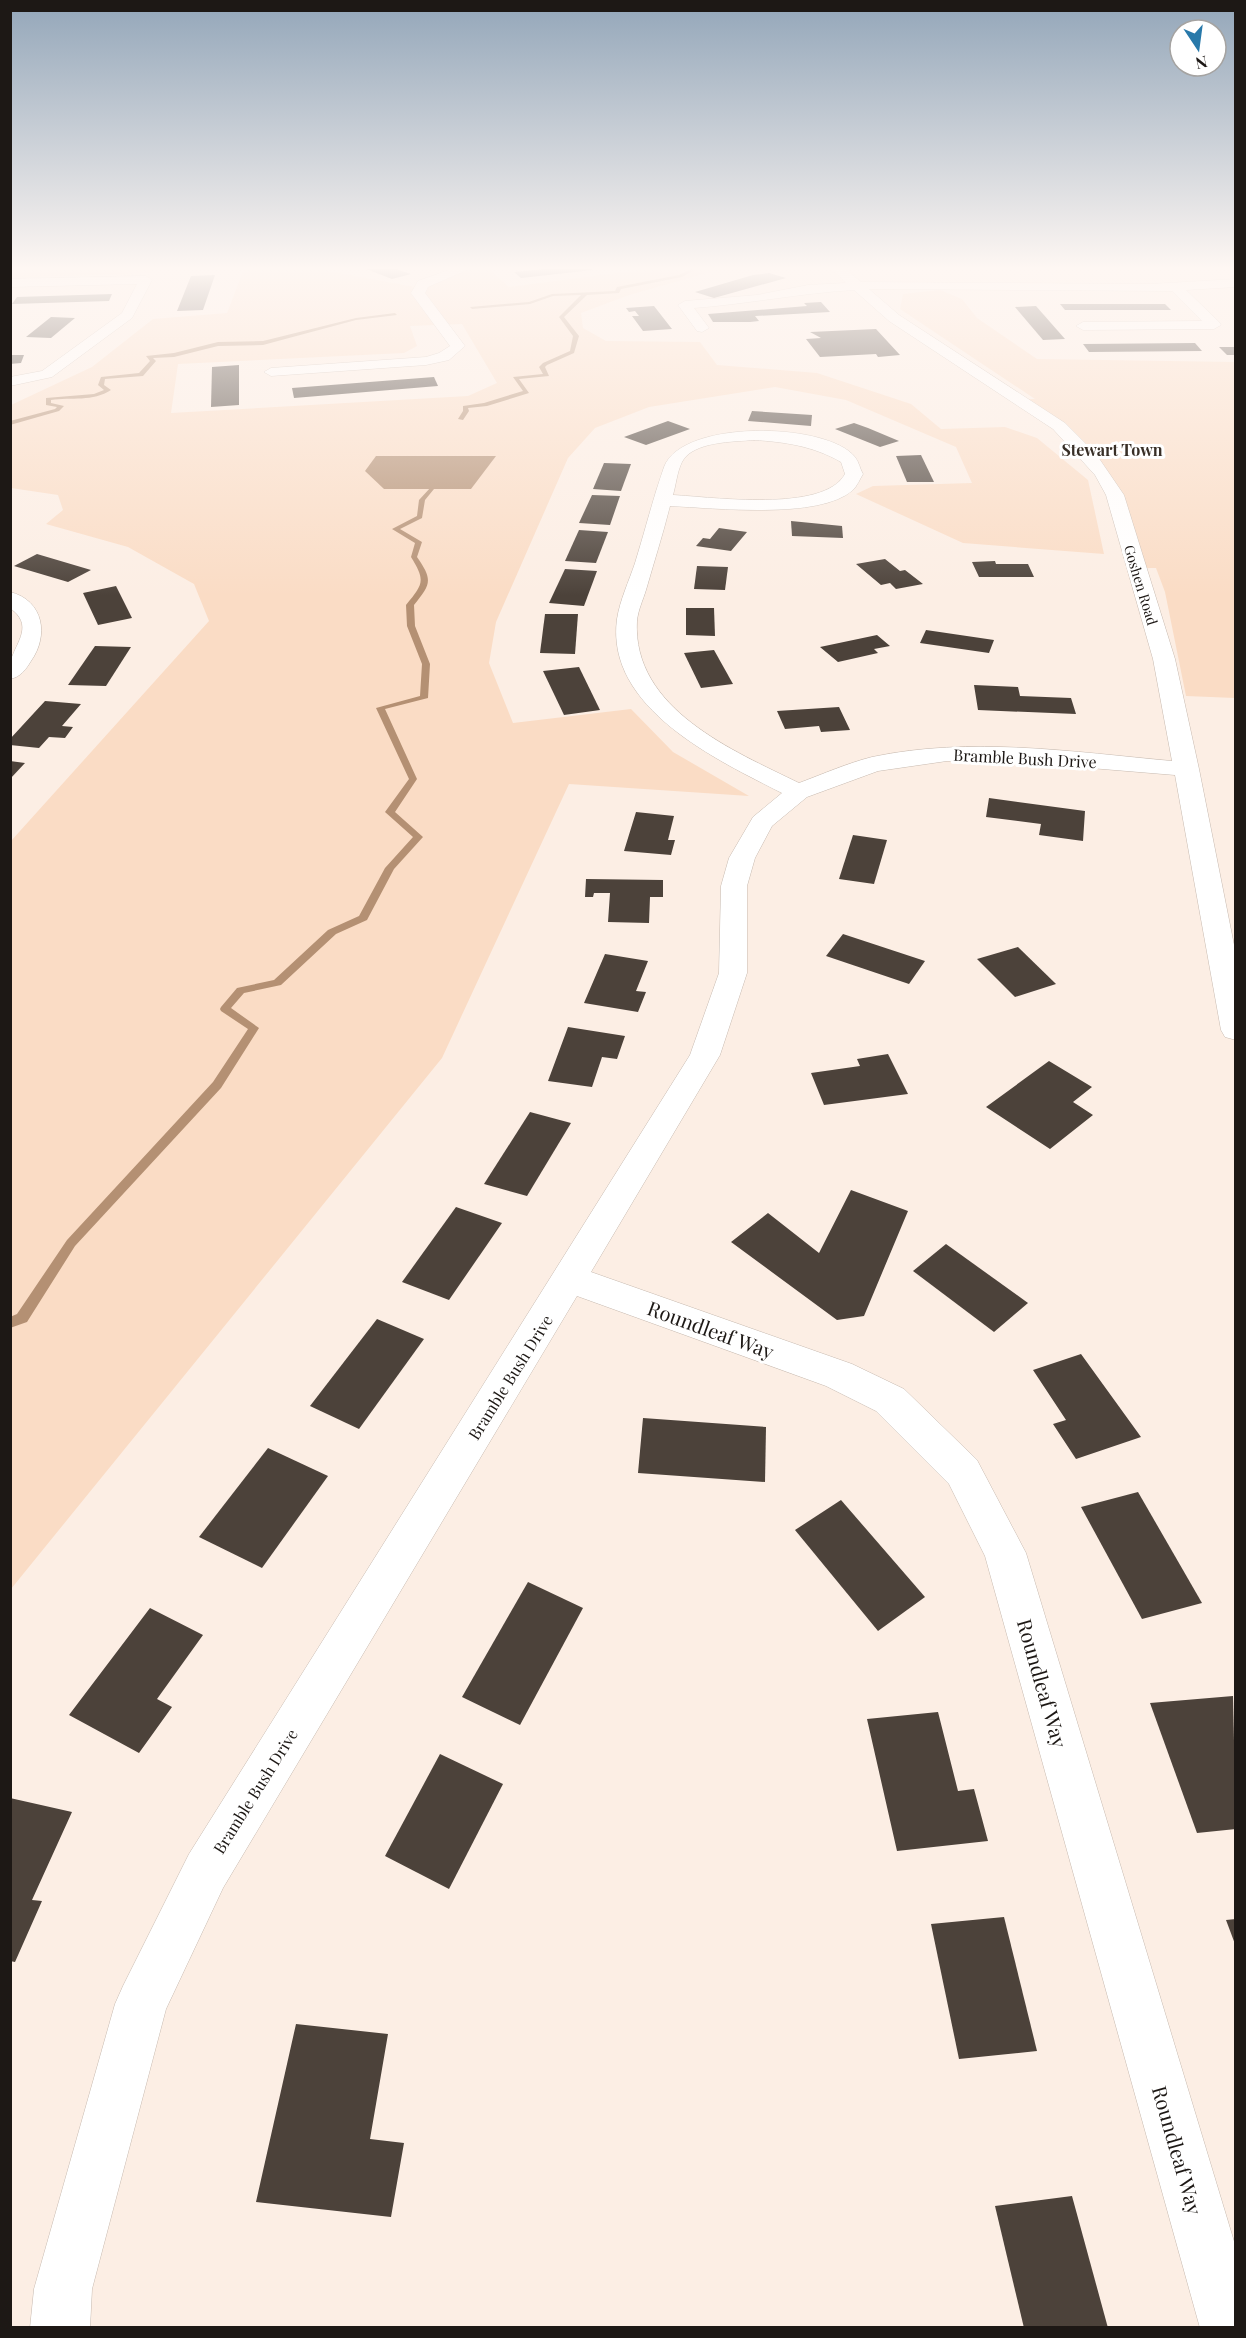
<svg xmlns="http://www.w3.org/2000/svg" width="1246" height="2338" font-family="'Playfair Display',serif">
<rect width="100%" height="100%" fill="#fceee4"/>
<g fill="#fadcc5" fill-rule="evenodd">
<path d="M10,269H152L150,273L11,278Z"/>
<path d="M244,269H318L420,288C444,275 462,269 489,269L509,287L648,269H721L629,295L581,313L583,328L606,341L700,342L717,365L817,373L911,404L941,429L1005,427L1037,438L1088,480L1104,554L963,543L856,494L873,486L972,483L956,447L846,400L775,387L649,407L595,428L568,458L496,622L489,663L513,723L631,709L673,752L749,796L569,784L442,1058L11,1589V841L209,621L194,584L128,547L46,524L63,510L58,495L11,488V405L92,367L153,319L227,313ZM462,324L497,383L468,396L171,413L178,364L404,353L417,346L410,326Z"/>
<path d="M940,290L962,299L977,318L1037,359L1235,362V698L1186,696L1165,592L1156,568H1140L1108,476L1026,399H1035L900,309L903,294Z"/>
</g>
<path fill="#b49073" d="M376,456H496L471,489H384L365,471Z"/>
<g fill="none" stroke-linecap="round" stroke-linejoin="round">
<g fill="#b49073" fill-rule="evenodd">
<path d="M691,269H696L682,277L621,289L619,293L587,295L564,317L579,336L574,353L547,365L545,367L549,376L519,379L529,393L487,406L468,408L469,411L463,420L458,419L463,411V406L484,403L523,391L513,377L543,374L539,367L543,363L570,351L573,336L559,317L581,295L553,296L530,304L472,309L470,307L529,302L552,294L615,291L617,287L679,275Z"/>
<path d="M395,313L397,315L356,320L263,345L218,346L174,357L153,358L156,361L143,376L105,379L104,385L111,390C93,402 71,397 51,400V403L64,406L59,411L10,425V421L55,409L57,407L46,405V398L94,394L104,390L98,385L101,377L139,373L150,361L146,356L174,353L218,342L263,341L356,318Z"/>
<path d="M431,487L434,489L425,500L422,518L400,529L422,542L417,557C433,580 431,584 414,605L415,626L430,664L428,698L385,709L417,779L395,812L423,837L394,869L367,920L336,934L281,985L244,993L231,1008L259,1028L221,1088L75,1246L27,1322L10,1328V1317L17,1314L67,1240L213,1082L248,1029L221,1011L220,1009L221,1007L237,988L274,980L328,930L359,916L385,868L413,837L385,812L409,779L376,708L420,696L422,664L407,626L406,605C423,584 426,581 411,557L415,543L392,529L417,516L419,500Z"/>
</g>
</g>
<g fill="#4c423a">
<path d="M366,269H396L411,274L392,279Z"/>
<path d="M542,269H592L593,270L521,278L514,272Z"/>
<path d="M769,273L786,278L714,298L695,292L753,275Z"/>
<path d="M215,275L203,310L177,311L191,276Z"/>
<path d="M112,294L109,301L12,304L17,297Z"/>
<path d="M821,302L830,312L755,316L759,321L750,322H713L708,314L807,306L804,303Z"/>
<path d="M1060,304H1165L1171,310H1065Z"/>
<path d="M654,306L672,329L643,331L632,316H639L635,311L629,312L626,308Z"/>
<path d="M1036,306L1065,339L1043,340L1015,307Z"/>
<path d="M51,317L75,318L51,338L26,337Z"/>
<path d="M876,329L900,355L878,357L876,354L820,357L806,339L821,338L810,332Z"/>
<path d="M1195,343L1202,351L1089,352L1083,344Z"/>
<path d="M1219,347H1236V355H1227Z"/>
<path d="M10,355H24L21,363L10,364Z"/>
<path d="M239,365V405L211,407L212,367Z"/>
<path d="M434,377L438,386L294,398L292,388Z"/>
<path d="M752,411L812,415L811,426L748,421Z"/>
<path d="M668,421L690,429L646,445L624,437Z"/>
<path d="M854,423L868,428L899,441L880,447L835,429Z"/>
<path d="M921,455L934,482H907L896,456Z"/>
<path d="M604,463L631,464L621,491L593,489Z"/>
<path d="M592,495L620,496L610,525L579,523Z"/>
<path d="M791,521L842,526L843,538L792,536Z"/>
<path d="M719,528L747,532L731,551L696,546L703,538L710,539Z"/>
<path d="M579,530L608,532L596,563L565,561Z"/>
<path d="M37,554L91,570L68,582L14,566Z"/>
<path d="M885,559L900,571L905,570L923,584L896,589L890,583L881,585L856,564Z"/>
<path d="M995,561L996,564H1028L1034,577H979L972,562Z"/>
<path d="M697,566L728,567L725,590L694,589Z"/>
<path d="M565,569L597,571L584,606L549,603Z"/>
<path d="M116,586L132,618L98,625L83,593Z"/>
<path d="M686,608H714L715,636L686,635Z"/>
<path d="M545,614H578L575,654L540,653Z"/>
<path d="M926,630L994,640L989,653L920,643Z"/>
<path d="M877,635L890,646L874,649L878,653L838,662L820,647Z"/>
<path d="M95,646L131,647L106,686L68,685Z"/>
<path d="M714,650L733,684L701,688L684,653Z"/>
<path d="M579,667L600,710L564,715L543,671Z"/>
<path d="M974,685L1018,687L1020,696L1071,698L1076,714L978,710Z"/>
<path d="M45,701L81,704L62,726L73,727L65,738L49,737L39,748L10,745V739Z"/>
<path d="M839,707L850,730L821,732L819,726L785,729L777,711Z"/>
<path d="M10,761L25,763L10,779Z"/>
<path d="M989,798L1085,811L1083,841L1039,835L1041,824L986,817Z"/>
<path d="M636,812L674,816L668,840H675L671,855L624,851Z"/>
<path d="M853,835L887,840L874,884L839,879Z"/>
<path d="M586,879L663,880V897H650L649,923L608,922L610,893H594L593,897H585Z"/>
<path d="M843,934L925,961L909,984L826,956Z"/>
<path d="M1018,947L1056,984L1015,997L977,959Z"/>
<path d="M605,954L648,961L636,991L646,992L638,1012L584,1003Z"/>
<path d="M568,1027L625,1036L617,1059L602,1057L592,1087L548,1081Z"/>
<path d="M888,1054L908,1094L824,1105L811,1073L860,1066L857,1059Z"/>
<path d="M1049,1061L1092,1087L1073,1102L1093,1115L1050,1149L986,1107Z"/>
<path d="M530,1112L571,1123L527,1196L484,1184Z"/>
<path d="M851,1190L908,1211L864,1316L837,1320L731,1242L768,1213L819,1253Z"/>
<path d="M456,1207L502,1223L449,1300L402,1282Z"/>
<path d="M946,1244L1028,1303L994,1332L913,1271Z"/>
<path d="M377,1319L424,1339L359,1429L310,1406Z"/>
<path d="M1081,1354L1141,1437L1076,1459L1053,1424L1066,1420L1033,1370Z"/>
<path d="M643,1418L766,1427L765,1482L638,1473Z"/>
<path d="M268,1448L328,1476L262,1568L199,1537Z"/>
<path d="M1138,1492L1202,1603L1142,1619L1081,1507Z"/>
<path d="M841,1500L925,1597L878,1631L795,1530Z"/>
<path d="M528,1582L583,1608L520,1725L462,1697Z"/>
<path d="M150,1608L203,1635L157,1699L172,1707L139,1753L69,1715Z"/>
<path d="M1233,1696L1236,1829L1197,1833L1150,1703Z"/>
<path d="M938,1712L958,1791L974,1789L988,1841L897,1851L867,1719Z"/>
<path d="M440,1754L503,1784L449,1889L385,1856Z"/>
<path d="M10,1798L72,1812L32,1900L42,1901L15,1962L10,1961Z"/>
<path d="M1004,1917L1037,2051L959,2059L931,1924Z"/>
<path d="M1236,1919V1944H1235L1226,1920Z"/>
<path d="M296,2024L388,2034L370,2139L404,2143L391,2217L256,2202Z"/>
<path d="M1072,2196L1108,2328H1024L995,2206Z"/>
</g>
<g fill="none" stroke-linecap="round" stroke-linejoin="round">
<defs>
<g id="minor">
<path d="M452,269L467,270L428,287L425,293L465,346L449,360L426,365L271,376L264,372L271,368L426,357L439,353L450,346L411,293L418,281Z"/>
<path d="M832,269H845L861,282L1151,284L1236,279V287L1186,290L1219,322L1221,325L1214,329L1083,330L1076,326L1083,322L1202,321L1172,291L869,289L899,315L1065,423L1096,454L1124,495L1175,659L1199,769L1236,955V1040L1225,1037L1221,1030L1175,775L1006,761H947L878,771L807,797L772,826L755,858L747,886V973L720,1055L591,1272L852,1364L904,1389L977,1460L1026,1553L1236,2248V2328H1200L985,1556L949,1484L876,1411L826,1386L577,1296L223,1888L166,2009L92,2289L90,2328H30L34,2289L115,2004L123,1986L189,1854L690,1055L719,973L721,886L729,858L753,817L782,793C717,760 605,708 617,619C620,600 629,581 635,563C645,531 653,498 664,467C682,419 827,422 855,457C859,462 860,469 863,474C860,479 857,486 853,490C819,520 715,508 670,506C663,534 654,562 646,590C643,600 638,610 637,621C632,709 734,751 799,783C823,774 848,763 872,757C971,736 1073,752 1172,761L1153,659L1106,495L1095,475L1053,429L889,321L854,290C801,293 748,304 694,308L709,328L702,332L697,331L678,305L685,301L757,295L808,285L846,283ZM754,440C785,442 813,446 841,462L845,474C824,513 712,497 673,495C676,485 677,472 682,462C693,441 734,442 754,440Z"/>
<path d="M146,276L152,280L132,318L52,377L10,386V377L42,371L122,313L137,284L10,287V279Z"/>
<path d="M10,592C44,600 49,636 31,661C26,669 21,677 10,679C10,674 9,665 11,660C17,641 34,625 10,608Z"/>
</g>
</defs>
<use href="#minor" stroke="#c7bab0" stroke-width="1"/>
<use href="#minor" fill="#fff" fill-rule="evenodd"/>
</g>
<linearGradient id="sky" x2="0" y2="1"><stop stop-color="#93a6b9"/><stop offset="0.45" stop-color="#fef7f3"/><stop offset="1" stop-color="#fef7f3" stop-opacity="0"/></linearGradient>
<rect width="1246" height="596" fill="url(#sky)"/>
<g text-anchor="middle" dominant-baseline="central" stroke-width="6" stroke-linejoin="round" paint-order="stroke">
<g font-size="14" fill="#1d1815" stroke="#fff">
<text transform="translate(1141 585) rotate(73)">Goshen Road</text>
</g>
<g font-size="16" font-weight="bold" fill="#382f27" stroke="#fff">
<text x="1112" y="449">Stewart Town</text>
</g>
<g font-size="16" fill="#1d1815" stroke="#fff">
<text transform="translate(1025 758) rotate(3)">Bramble Bush Drive</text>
<text transform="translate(510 1377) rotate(-58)">Bramble Bush Drive</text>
<text transform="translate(255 1791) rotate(-58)">Bramble Bush Drive</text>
</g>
<g font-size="20" fill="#1d1815" stroke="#fff">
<text transform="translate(711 1329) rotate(20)">Roundleaf Way</text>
<text transform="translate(1043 1683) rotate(74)">Roundleaf Way</text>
<text transform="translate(1178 2150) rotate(74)">Roundleaf Way</text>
</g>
</g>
<rect width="1246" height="2338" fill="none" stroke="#1d1815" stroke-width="24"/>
<g transform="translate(1198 48) rotate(167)"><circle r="28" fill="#ffffff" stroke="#a5a3a1" stroke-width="1.5"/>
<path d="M0-4.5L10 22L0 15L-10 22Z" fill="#2879aa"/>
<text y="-9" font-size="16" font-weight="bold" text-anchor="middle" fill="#1d1815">N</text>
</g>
</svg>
